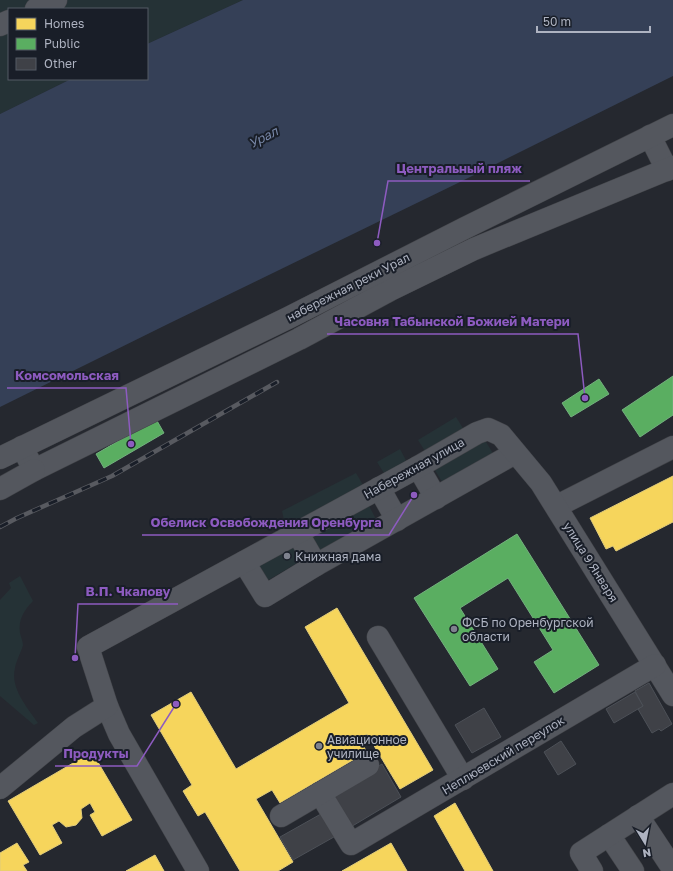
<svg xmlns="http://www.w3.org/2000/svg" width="673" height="871" font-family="'Golos Text',sans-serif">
<rect width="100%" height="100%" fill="#25282f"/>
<g fill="#253236">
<path d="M0,0H243L147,44V9H9V79H71L0,114Z"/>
<path d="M456,417L466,433L428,456L418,440Z"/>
<path d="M483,437L494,455L444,485L433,467Z"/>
<path d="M400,449L409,466L387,478L377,462Z"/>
<path d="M356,473L366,490L289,526L284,520L282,511Z"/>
<path d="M368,504L377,521L314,554L305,538Z"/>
<path d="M295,543L304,559L265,582L255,566Z"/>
<path d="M20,576L33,601C24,610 18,620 20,633C21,637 23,642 23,645C22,650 16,661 15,668C10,688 27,707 38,723L34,725L0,696V600L11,588L9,583Z"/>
</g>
<path fill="#354057" d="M243,0H673V76L458,183L170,323L0,407V114L71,79H147V44Z"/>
<g fill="#f6d55c" stroke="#e0cb7a">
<path d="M673,476V522L616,551L613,546L606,549L590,518Z"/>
<path d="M337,608L433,770L400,789L367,734L359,739L367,752L280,803L272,790L256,799L293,862L278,871H240L205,812L198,816L183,791L192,785L151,715L191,692L236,769L349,703L305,627Z"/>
<path d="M92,752L132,820L102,836L90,815L95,812L90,803L81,809L82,818L76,825L66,827L59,821L52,825L62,843L40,855L8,801Z"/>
<path d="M455,803L493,871H465L434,816Z"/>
<path d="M17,843L29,862L23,865L27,871H0V853Z"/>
<path d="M391,843L407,871H342Z"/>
<path d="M155,855L164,871H126Z"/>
</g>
<g fill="#5aae61" stroke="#73b07e">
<path d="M673,376V415L640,437L622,410Z"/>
<path d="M599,379L609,394L571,417L562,403Z"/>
<path d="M156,419L164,433L104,468L96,454Z"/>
<path d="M517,534L599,665L554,693L534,662L553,650L508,578L460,608L498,669L470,686L414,598Z"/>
</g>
<g fill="#3f4147" stroke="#4c5057">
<path d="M649,683L672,724L661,731L659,729L652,733L638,709L643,706L635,691Z"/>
<path d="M635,692L643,706L614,723L606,709Z"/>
<path d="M484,708L501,737L472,753L455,725Z"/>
<path d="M561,741L576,764L558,775L544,752Z"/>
<path d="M382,764L401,797L349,828L330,795Z"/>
<path d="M328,810L341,833L293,860L280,837Z"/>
</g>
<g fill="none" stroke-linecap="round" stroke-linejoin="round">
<defs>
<g id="minor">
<path d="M36,9L56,0"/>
<path d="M0,25L9,21"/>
<path d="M650,136L667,170"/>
<path d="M22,447L34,470L299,339L390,290L474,249L673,167"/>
<path d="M0,458L288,318L465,228L673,125"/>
<path d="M418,467L436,498"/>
<path d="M379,488L397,520"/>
<path d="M0,489L34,470"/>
<path d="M557,506L673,447"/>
<path d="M297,532L316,565"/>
<path d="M244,562L265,596L316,565L515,453"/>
<path d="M378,637L463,779"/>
<path d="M107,706L119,734L198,871"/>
<path d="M0,788L74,727L107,706L88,647L418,467L477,433L488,429L501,435L541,483L673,695"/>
<path d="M320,793L351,844L655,665"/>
<path d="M281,816L368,765"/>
<path d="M638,816L673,869"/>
<path d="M609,835L633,871"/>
<path d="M592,871L581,853L673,794"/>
</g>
</defs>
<use href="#minor" stroke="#414348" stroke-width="23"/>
<use href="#minor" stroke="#54575e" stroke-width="22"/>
<defs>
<path id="rail" d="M0,527L17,518L112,476L277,382"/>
</defs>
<use href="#rail" stroke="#585a60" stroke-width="4.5"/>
<use href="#rail" stroke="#191e28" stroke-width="3" stroke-dasharray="9" stroke-linecap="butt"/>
</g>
<g fill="#7e828e" stroke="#191e28" stroke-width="1.5">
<circle cx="287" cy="556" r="4"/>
<circle cx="454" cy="629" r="4"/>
<circle cx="319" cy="746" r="4"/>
</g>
<g text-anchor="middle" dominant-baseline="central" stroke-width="4" stroke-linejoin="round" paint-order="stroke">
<g font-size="12" fill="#aeb3c1" stroke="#191e28">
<text transform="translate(348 287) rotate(-27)">набережная реки Урал</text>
<text transform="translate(414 468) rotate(-29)">Набережная улица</text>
<text transform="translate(591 562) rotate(58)">улица 9 Января</text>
<text transform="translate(503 755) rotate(-31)">Неплюевский переулок</text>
</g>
<g font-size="12" fill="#aeb3c1" stroke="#191e28" text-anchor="start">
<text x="295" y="556">Книжная дама</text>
<text x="462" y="622">ФСБ по Оренбургской<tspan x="462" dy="14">области</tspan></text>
<text x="327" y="739">Авиационное<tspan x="327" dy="14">училище</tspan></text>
</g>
<g font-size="13" font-style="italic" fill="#7887a7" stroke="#191e28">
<text transform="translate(263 137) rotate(-27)">Урал</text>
</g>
</g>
<path fill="none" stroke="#8d5bc0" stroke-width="1.5" d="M377 243L388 181H530M585 398L578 334H327M131 444L126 388H7M414 495L389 535H142M75 658L78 604H178M176 704L137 766H55"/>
<g fill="#8d5bc0" stroke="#191e28" stroke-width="1.5">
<circle cx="377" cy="243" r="4"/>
<circle cx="585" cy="398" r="4"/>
<circle cx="131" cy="444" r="4"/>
<circle cx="414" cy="495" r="4"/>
<circle cx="75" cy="658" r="4"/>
<circle cx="176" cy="704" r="4"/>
</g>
<g font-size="13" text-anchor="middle" font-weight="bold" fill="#8d5bc0" stroke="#191e28" stroke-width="4" stroke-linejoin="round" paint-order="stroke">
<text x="459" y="173">Центральный пляж</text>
<text x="452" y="326">Часовня Табынской Божией Матери</text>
<text x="67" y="380">Комсомольская</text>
<text x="266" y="527">Обелиск Освобождения Оренбурга</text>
<text x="128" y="596">В.П. Чкалову</text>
<text x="96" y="758">Продукты</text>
</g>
<rect x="8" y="8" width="140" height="72" fill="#191e28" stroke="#555a65"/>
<rect x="16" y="18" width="20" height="12" fill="#f6d55c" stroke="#555a65"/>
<text x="44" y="28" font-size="12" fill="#aeb3c1">Homes</text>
<rect x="16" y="38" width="20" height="12" fill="#5aae61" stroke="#555a65"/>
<text x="44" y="48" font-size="12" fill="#aeb3c1">Public</text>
<rect x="16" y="58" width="20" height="12" fill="#3f4147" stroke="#555a65"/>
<text x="44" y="68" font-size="12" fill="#aeb3c1">Other</text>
<g transform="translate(645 843) rotate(170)" stroke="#191e28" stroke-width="3" paint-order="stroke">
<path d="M0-3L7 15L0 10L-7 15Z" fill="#aeb3c1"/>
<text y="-6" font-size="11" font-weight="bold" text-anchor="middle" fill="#aeb3c1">N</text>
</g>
<path d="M537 26v6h113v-6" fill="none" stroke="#aeb3c1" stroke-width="2"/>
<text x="543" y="26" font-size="12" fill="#aeb3c1" stroke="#191e28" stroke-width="3" paint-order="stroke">50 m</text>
</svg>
